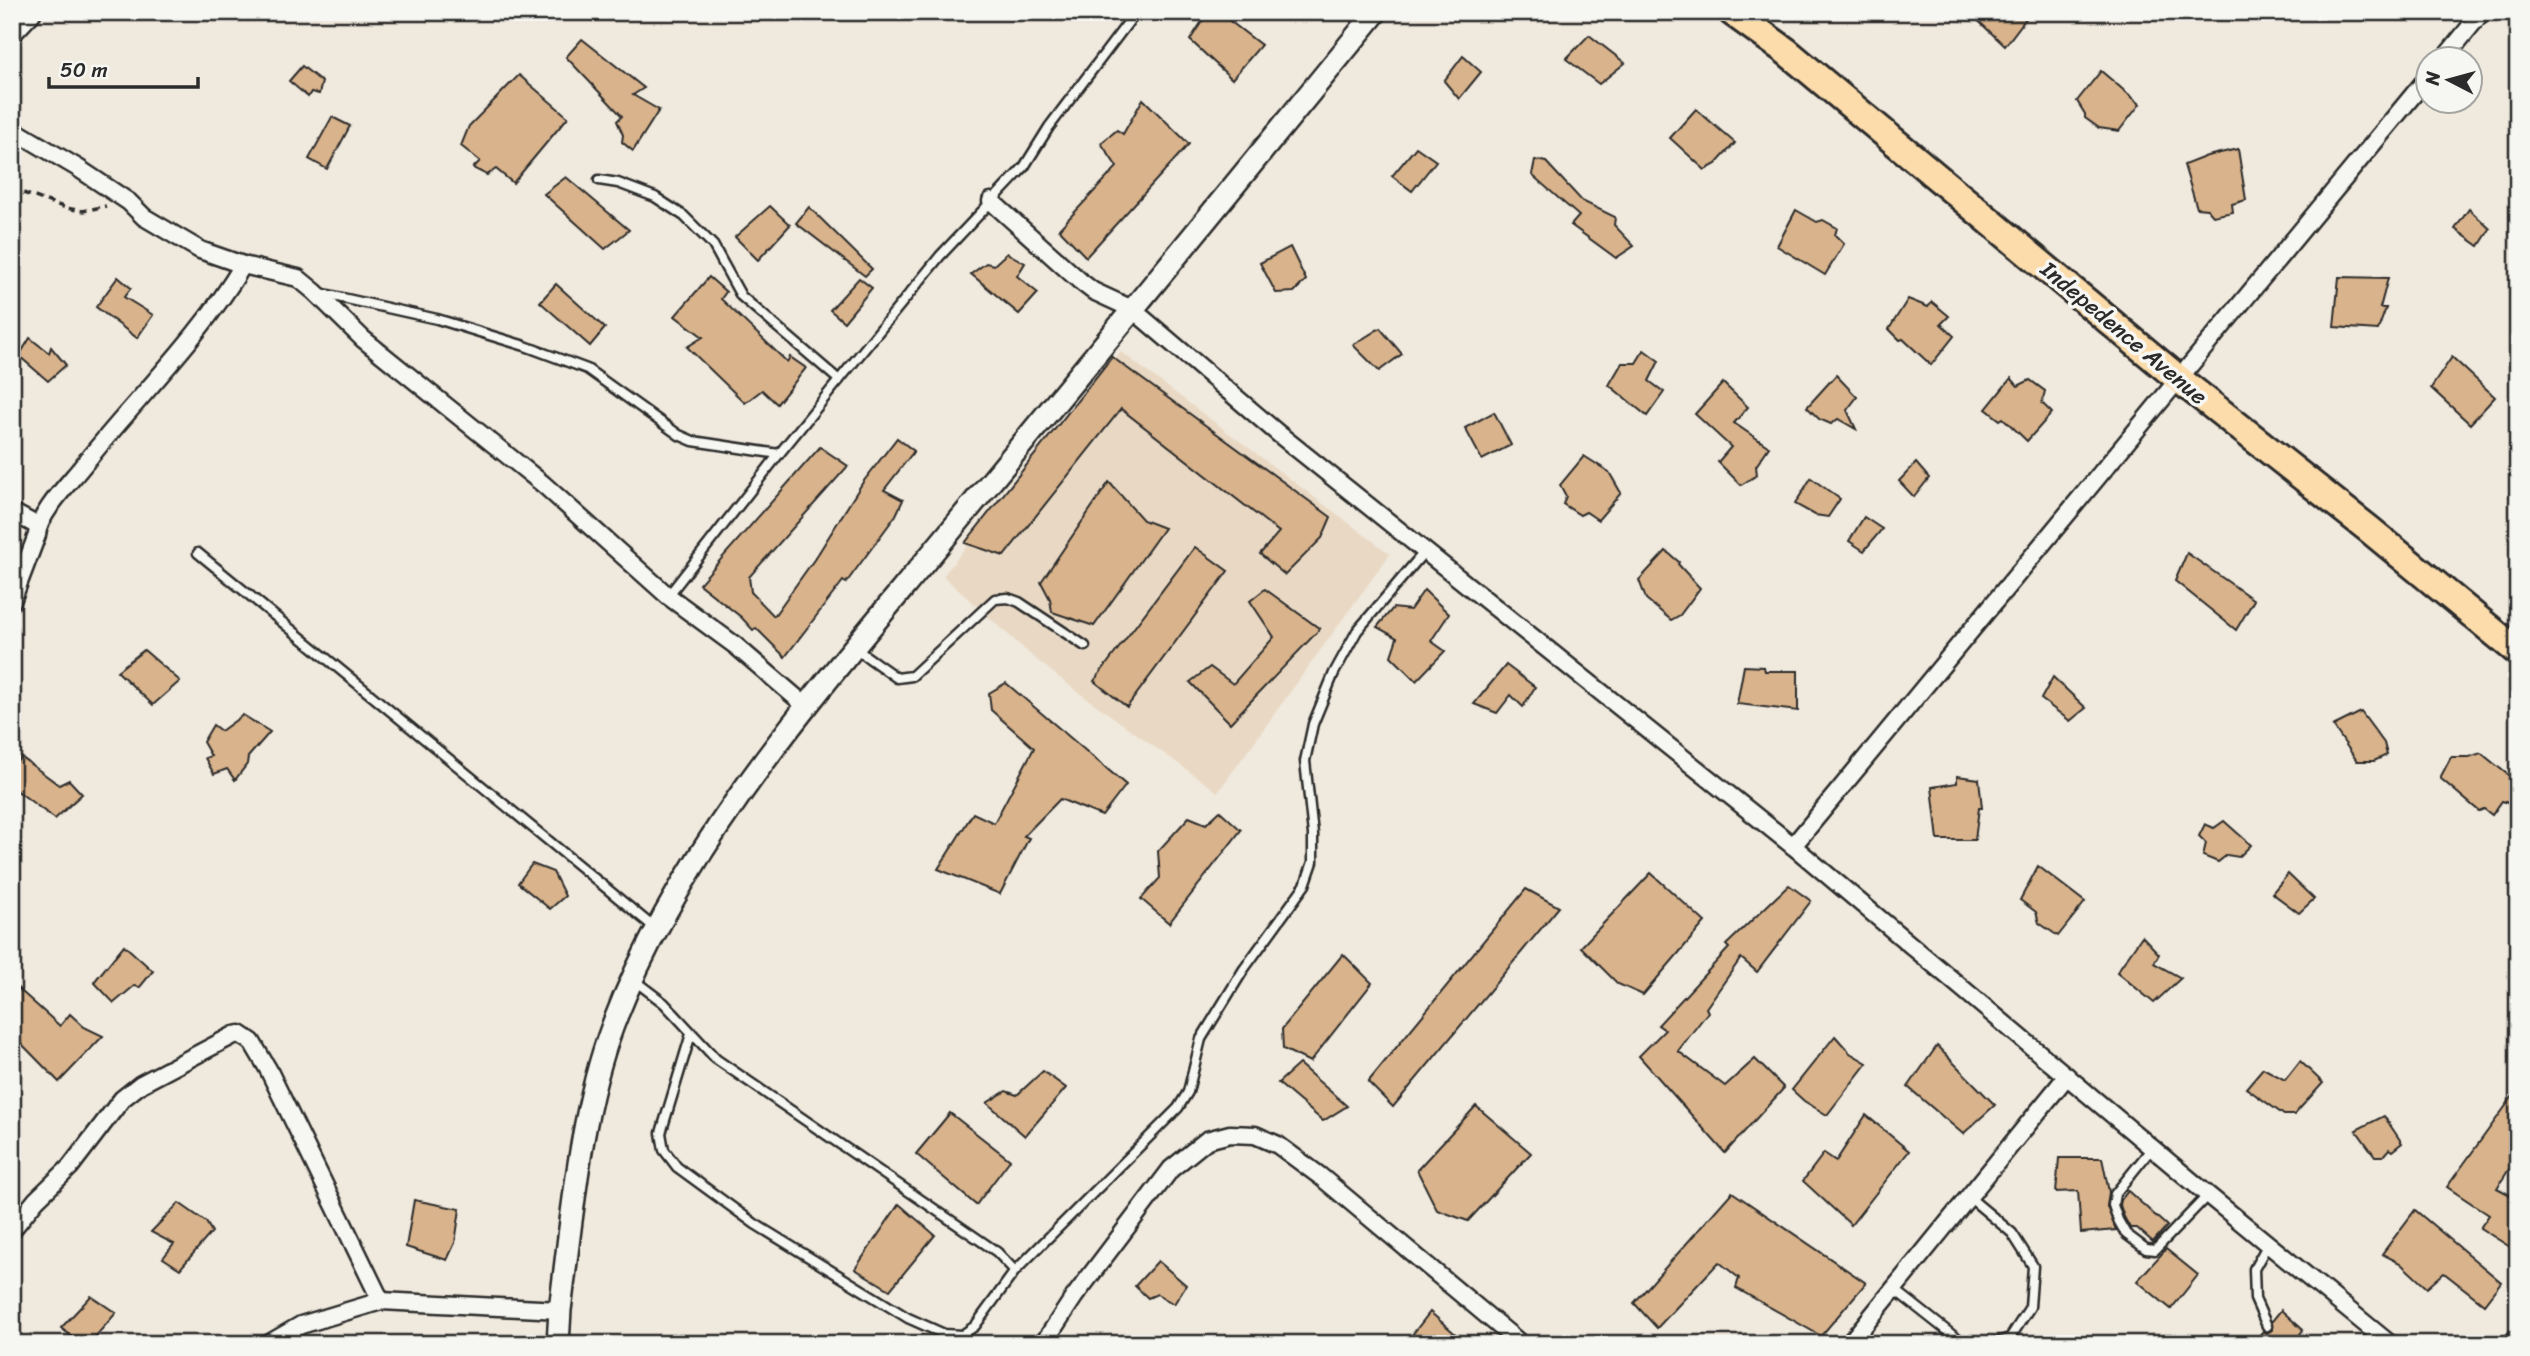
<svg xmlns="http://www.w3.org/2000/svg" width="2530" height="1356" font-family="Sriracha,sans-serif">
<rect width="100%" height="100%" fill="#f0e9dd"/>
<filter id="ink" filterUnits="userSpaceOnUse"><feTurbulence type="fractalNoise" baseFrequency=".0143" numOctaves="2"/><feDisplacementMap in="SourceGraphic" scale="14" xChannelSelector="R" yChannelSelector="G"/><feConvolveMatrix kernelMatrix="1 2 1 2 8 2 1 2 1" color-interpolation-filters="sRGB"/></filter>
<g filter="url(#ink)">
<path fill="#e9d9c4" d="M1121,352L1390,554L1218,792L1075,690L1032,656L943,576Z"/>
<g fill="#d9b38b" stroke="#2b2b2b" stroke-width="2">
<path d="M1208,12H1218L1261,45L1232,79L1190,40Z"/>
<path d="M1969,12H1985L2027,17L2005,46Z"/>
<path d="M1589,35L1625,63L1599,84L1566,59Z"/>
<path d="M582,39L644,88L633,95L659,110L633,151L622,142L623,135L617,121L622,116L566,57Z"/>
<path d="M1463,56L1481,72L1459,99L1444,81Z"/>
<path d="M302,66L322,82L319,94L311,92L308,97L289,81Z"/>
<path d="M2101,71L2140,104L2119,131L2099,128L2085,118V114L2077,101Z"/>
<path d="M519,75L568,117L513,183L496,169L487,175L473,168L480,161L461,146L469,126Z"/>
<path d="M1143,99L1189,144L1086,257L1059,229L1117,167L1101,143L1117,130L1123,134Z"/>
<path d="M1696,109L1735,143L1716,164L1705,170L1670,138Z"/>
<path d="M332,117L350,126L327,169L309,159Z"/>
<path d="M1416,147L1436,161L1412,191L1392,176Z"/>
<path d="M2238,149L2246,200L2232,204L2233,212L2213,216L2207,209L2197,208L2184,165L2207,156Z"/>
<path d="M1535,160L1546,162L1582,201L1615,217L1614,225L1634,246L1616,258L1571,225L1579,216L1532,175Z"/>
<path d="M566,177L629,230L605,249L544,194Z"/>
<path d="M770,206L790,225L758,260L735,237Z"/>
<path d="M809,207L872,269L865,276L796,223Z"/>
<path d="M2469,209L2490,229L2479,246L2455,229Z"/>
<path d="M1796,210L1817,222L1823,220L1837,228L1835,235L1844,244L1825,275L1777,246Z"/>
<path d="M1290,247L1306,280L1294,292L1276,293L1260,263Z"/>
<path d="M1007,253L1025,263L1017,276L1038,293L1019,314L971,274L986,263L994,265Z"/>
<path d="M118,277L131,288L124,297L153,315L137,338L96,307Z"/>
<path d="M709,277L726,292L721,299L787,362L790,357L806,368L777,404L762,390L745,403L687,347L703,337L675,316Z"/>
<path d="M2339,277L2388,278L2380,308H2386L2378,330L2334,327Z"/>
<path d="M859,278L872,288L844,322L830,310Z"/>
<path d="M556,284L605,328L590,346L540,302Z"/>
<path d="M1908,299L1928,307L1932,302L1949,316L1941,324L1954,336L1931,365L1903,339L1900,340L1889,329Z"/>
<path d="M1380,328L1402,354L1379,371L1353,345Z"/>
<path d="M30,338L49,353L51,347L66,365L48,381L19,356Z"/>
<path d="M1644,350L1659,361L1649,381L1664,392L1647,416L1609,385L1622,363H1636Z"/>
<path d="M1112,357L1331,517L1322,538L1285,575L1260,554L1279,532L1121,409L1004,556L965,543Z"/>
<path d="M2452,357L2495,397L2470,424L2431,388Z"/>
<path d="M1836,375L1857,397L1847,410L1856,429L1838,419L1831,424L1819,419L1807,407Z"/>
<path d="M2011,378L2018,386L2030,380L2045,391L2042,403L2052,413L2027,441L2003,418L2000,420L1986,409Z"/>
<path d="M1723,383L1748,407L1734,423L1769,447L1756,466L1757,475L1741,485L1718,462L1731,447L1695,414Z"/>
<path d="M1494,412L1511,445L1482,460L1465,428Z"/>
<path d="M897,438L914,451L884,490L903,500L896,515L846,583L843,581L785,657L756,628L753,630L741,617L699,584L820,447L848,466L749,577L751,592L774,616L818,554L863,482Z"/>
<path d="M1584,456L1609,472L1621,493L1598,520L1586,512L1580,515L1563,504L1566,496L1560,485Z"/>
<path d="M1916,463L1929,478L1914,497L1899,481Z"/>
<path d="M1811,478L1840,499L1828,517L1815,515L1795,504Z"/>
<path d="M1109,482L1143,520L1164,528L1094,626L1052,612L1050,599L1041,582Z"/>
<path d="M1864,517L1882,529L1864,551L1849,541Z"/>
<path d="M1195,547L1228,571L1127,707L1094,681Z"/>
<path d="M1666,551L1679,562L1678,564L1700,588L1680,615L1671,620L1646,599L1639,580Z"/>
<path d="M2187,553L2254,600L2236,630L2175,581Z"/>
<path d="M1265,589L1320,629L1230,723L1190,682L1210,667L1233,684L1274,637L1250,601Z"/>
<path d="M1424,590L1449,614L1431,641L1445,651L1416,681L1391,656L1397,638L1377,627L1393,608L1410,610Z"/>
<path d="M144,650L180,681L153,705L117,671Z"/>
<path d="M1506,665L1535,687L1523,707L1511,695L1497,713L1474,704Z"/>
<path d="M1744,666L1764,667L1765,671H1798V711L1737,704Z"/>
<path d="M2053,677L2086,708L2070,721L2041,699Z"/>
<path d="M1006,683L1126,785L1102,816L1060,799L1024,836L1029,838L1000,894L938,869L973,813L994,823L1034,748L991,710L989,693Z"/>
<path d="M2361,712L2384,743L2387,755L2374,761H2357L2333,726Z"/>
<path d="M243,715L270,732L248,757L247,764L235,780L227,769L214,774L205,758L211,756L203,742L213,725L221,731Z"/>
<path d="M2481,753L2518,783V796L2512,804L2502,801L2492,815L2484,809L2479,811L2440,778L2451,757H2469Z"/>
<path d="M21,757L59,785L69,780L82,794L55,819L12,787V767Z"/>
<path d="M1957,776L1979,779L1982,808H1979L1975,840H1938L1932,787L1957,783Z"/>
<path d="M1220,811L1241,830L1169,923L1141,899L1160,878L1158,851L1189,817L1206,824Z"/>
<path d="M2224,821L2251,845L2239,857L2227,855L2218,862L2203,856L2206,843L2199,836L2205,824L2214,828Z"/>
<path d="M532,864L553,872L565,896L550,909L518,883Z"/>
<path d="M2038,866L2085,902L2058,936L2039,923L2036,912L2020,900Z"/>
<path d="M1651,873L1705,922L1643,995L1618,984L1581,947Z"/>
<path d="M2288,874L2314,899L2299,913L2272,893Z"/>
<path d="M1789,885L1811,901L1757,972L1741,958L1706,1008L1708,1012L1678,1051L1725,1086L1755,1059L1784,1088L1725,1153L1639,1056L1665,1030L1658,1025L1729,948L1726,945Z"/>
<path d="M1526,889L1559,907L1393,1107L1368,1082Z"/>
<path d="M2142,936L2159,954L2154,963L2181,978L2154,1003L2117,972Z"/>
<path d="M124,945L153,971L140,987L134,986L114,1003L94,982Z"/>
<path d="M1343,954L1372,983L1310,1062L1283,1049L1282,1029Z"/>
<path d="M12,983L60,1026L70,1014L84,1027L103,1036L59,1082L12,1034Z"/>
<path d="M1835,1036L1850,1053L1867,1063L1827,1115L1804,1101L1792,1090Z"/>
<path d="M1937,1046L1995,1105L1963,1134L1908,1087Z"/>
<path d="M2300,1061L2323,1083L2294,1115H2284L2246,1088L2263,1068L2285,1080Z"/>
<path d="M1299,1064L1347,1106L1323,1121L1278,1083Z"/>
<path d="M1043,1071L1066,1088L1025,1136L987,1103L1006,1091L1017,1095Z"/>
<path d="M2518,1089V1155L2497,1188L2518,1199V1252L2480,1228L2489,1215L2447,1187Z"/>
<path d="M1476,1106L1531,1153L1468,1221L1437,1210L1417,1170Z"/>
<path d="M950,1113L1010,1160L976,1205L916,1154Z"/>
<path d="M1866,1115L1909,1151L1851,1225L1803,1181L1824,1153L1836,1161Z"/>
<path d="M2384,1116L2402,1143L2392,1151L2389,1149L2383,1156H2375L2356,1130Z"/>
<path d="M2059,1158H2102L2109,1192L2107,1207L2116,1230L2081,1233L2078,1191L2056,1192Z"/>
<path d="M2128,1191L2167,1226L2153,1242L2137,1228H2130L2124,1217L2120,1205L2121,1200Z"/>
<path d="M1732,1192L1866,1283L1821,1336L1736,1288L1739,1278L1719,1262L1657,1328L1634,1303Z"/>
<path d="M414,1200L460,1209L455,1243L447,1260L406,1247Z"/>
<path d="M179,1203L206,1222L212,1232L180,1269L163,1258L174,1244L151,1232Z"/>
<path d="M899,1204L935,1235L890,1290L855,1269Z"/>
<path d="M2415,1210L2501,1282L2484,1304L2444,1273L2427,1288L2400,1263L2382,1254Z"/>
<path d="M2166,1249L2198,1275L2171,1309L2137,1281Z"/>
<path d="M1158,1261L1186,1285L1174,1304L1157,1294L1148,1298L1135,1286Z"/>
<path d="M91,1296L116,1313L89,1344H81L61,1328Z"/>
<path d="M2281,1310L2303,1330L2293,1344H2252L2263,1331L2267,1333L2272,1330V1321Z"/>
<path d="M1430,1312L1467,1344H1405Z"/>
</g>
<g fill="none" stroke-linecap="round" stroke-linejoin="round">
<defs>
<g id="service">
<path d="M599,180L618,183L655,197L684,216L713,245L741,296L839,380"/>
<path d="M320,293L437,319L525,346L587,369L679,435L693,441L779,454"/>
<path d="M198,553L656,929"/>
<path d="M668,596L779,454L940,256L1024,167L1049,127L1136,12"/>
<path d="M856,649L897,678L912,676L995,599L1008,598L1019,602L1085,646"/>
<path d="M635,981L664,1003L716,1059L997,1252L1015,1271"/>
<path d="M691,1034L661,1133L664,1150L677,1167L755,1224L908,1318L944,1334L962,1335L975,1326L1015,1271L1178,1108L1188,1092L1201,1039L1244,969L1305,885L1313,862V834L1305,761L1313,724L1334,673L1357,631L1425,551"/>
<path d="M2152,1148L2115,1194L2113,1205L2118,1220L2126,1234L2146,1249L2155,1250L2208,1195"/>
<path d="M1969,1197L2012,1233L2033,1266L2030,1307L2010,1338L1991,1344"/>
<path d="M1894,1289L1961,1342L1969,1344"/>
<path d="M2267,1326L2255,1299L2254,1269L2268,1244"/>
</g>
<g id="minor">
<path d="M2443,60L2482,12"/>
<path d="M12,129L78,168L129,202L144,217L200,250L243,265L298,278L315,292L363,339L543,484L668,596L736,646L807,707"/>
<path d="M991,201L1080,281L1093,291L1132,309L1280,435L1793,846L2208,1195L2390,1344"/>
<path d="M12,512L38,526"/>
<path d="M12,601L37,535C38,515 68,484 81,468C134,401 200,338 243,265"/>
<path d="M1793,846L2428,77"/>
<path d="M12,1230L36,1200L70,1167L122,1099L141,1084L234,1035L240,1034L252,1042L268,1069L381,1301"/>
<path d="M268,1344L301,1325L381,1301L560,1310"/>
<path d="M1043,1344L1074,1297L1171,1169L1207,1140L1230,1134L1255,1135L1278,1145L1320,1176L1521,1344"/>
<path d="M1849,1344L2067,1076"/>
<path d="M2511,1344L2518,1336"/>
</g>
<g id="tertiary">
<path d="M12,31L30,12"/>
<path d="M558,1344L560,1310C572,1218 580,1112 613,1025C684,839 823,686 948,534C1091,360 1234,187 1376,12"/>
</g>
<path id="primary" d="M1732,12L1786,51L2180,380L2370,530L2518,652"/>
</defs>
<use href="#service" stroke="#2b2b2b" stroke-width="13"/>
<use href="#minor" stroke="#2b2b2b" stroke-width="21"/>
<use href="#tertiary" stroke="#2b2b2b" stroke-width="26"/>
<use href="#primary" stroke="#2b2b2b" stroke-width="32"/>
<path stroke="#2b2b2b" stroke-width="3.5" stroke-dasharray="7 5" stroke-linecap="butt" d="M12,189L66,208L83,211L106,206"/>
<use href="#service" stroke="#f6f6f2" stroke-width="8"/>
<use href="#minor" stroke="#f6f6f2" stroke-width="16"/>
<use href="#tertiary" stroke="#f6f6f2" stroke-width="21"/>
<use href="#primary" stroke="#fcdcab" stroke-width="26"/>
</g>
</g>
<g text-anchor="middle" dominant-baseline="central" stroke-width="7" stroke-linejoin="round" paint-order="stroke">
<g font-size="23" fill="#2b2b2b" stroke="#f6f6f2">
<text transform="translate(2124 333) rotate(40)">Indepedence Avenue</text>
</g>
</g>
<rect width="2530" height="1356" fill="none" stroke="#f6f6f2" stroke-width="42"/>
<rect x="21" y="21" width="2488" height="1314" fill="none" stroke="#2b2b2b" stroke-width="2.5" filter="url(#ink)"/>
<g transform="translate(2449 80) rotate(276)"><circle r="33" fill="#f6f6f2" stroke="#a5a5a2" stroke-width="2"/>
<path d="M0-5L12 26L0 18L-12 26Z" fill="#2b2b2b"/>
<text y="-10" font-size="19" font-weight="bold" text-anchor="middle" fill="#2b2b2b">N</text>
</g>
<path d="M49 77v10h149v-10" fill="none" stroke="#2b2b2b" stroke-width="3.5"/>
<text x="60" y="77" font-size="21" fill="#2b2b2b" stroke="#f6f6f2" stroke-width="5" paint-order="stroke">50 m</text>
</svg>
